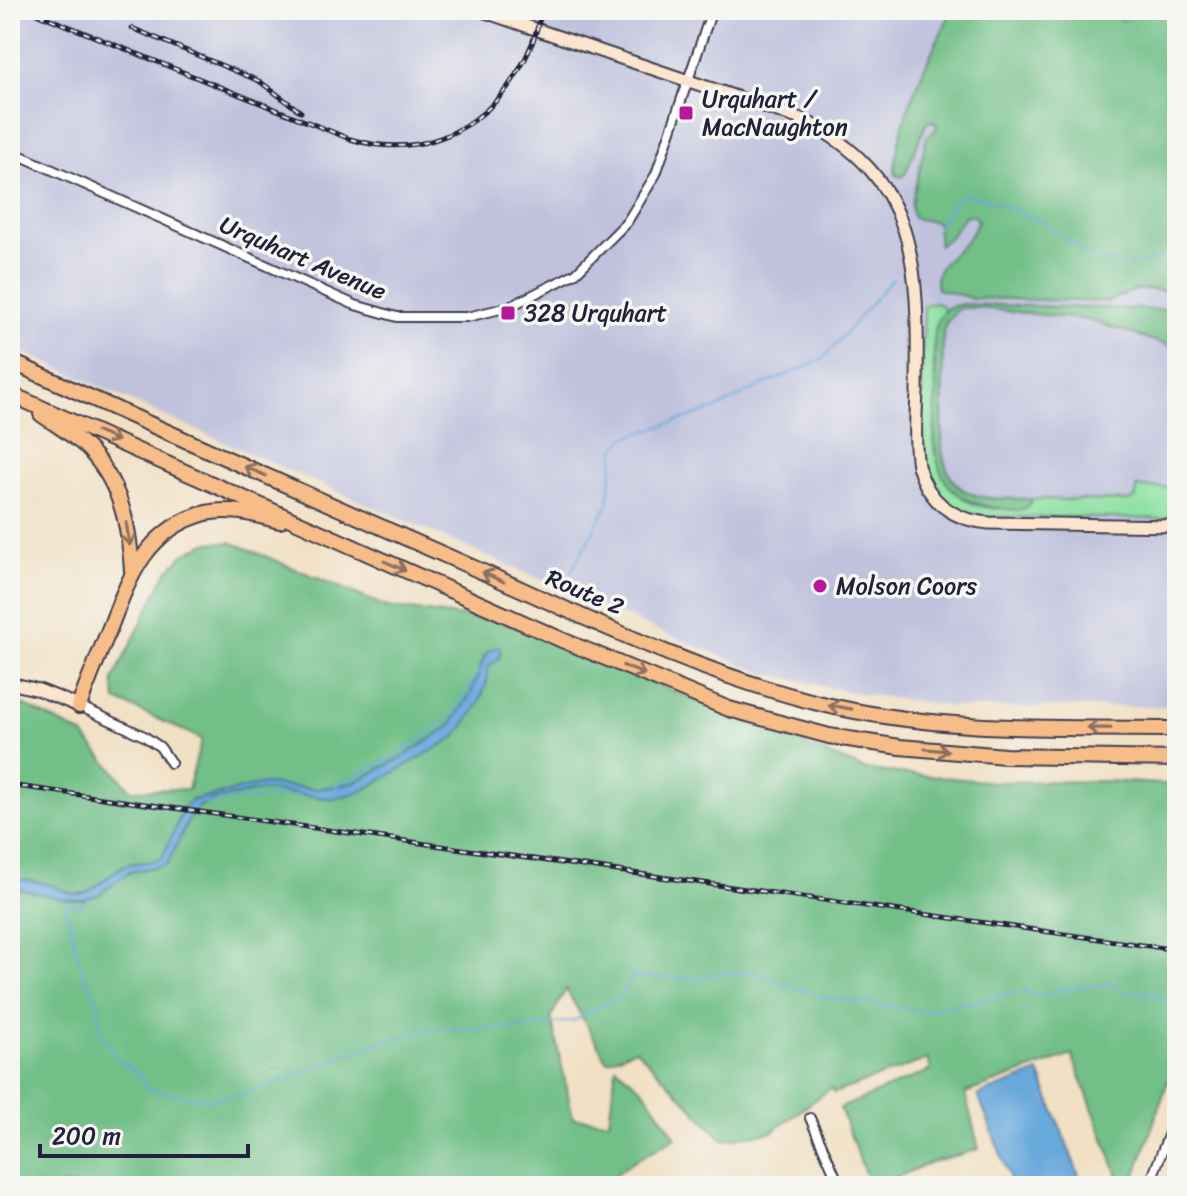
<svg xmlns="http://www.w3.org/2000/svg" width="1187" height="1196" font-family="Sriracha,sans-serif">
<rect width="100%" height="100%" fill="#f6f6f2"/>
<filter id="ink" filterUnits="userSpaceOnUse"><feTurbulence type="fractalNoise" baseFrequency=".0125" numOctaves="2"/><feDisplacementMap in="SourceGraphic" scale="16" xChannelSelector="R" yChannelSelector="G"/><feConvolveMatrix kernelMatrix="1 2 1 2 8 2 1 2 1" color-interpolation-filters="sRGB"/></filter>
<filter id="wash" filterUnits="userSpaceOnUse"><feTurbulence type="fractalNoise" baseFrequency=".006" numOctaves="4" result="noise"/><feDisplacementMap in="SourceGraphic" scale="32" xChannelSelector="R" yChannelSelector="G"/><feGaussianBlur stdDeviation="1.8" result="paint"/><feColorMatrix in="noise" values="0 0 0 0 0 0 0 0 0 0 0 0 0 0 0 0 0 1.4 0 .05"/><feComposite in="paint" operator="in"/></filter>
<g filter="url(#wash)">
<rect width="100%" height="100%" fill="#f1e0c3"/>
<path fill="#c0c2dd" d="M10,10H1177V706L965,708L856,693L764,673L671,636L171,419L10,346Z"/>
<path fill="#8de1a2" stroke="#58826e" stroke-width="2" d="M936,303L942,306L944,311L936,325L933,363L936,389L934,441V451L947,482L964,499L975,505L995,509L1031,502V499L1130,501L1136,497L1137,487L1177,488V519L983,516C962,512 943,504 932,485C915,455 924,344 924,305Z"/>
<g fill="#72bf88" stroke="#4a7062" stroke-width="2">
<path d="M952,10L1063,12L1118,10L1116,17L1122,21L1138,10H1177V293L1149,289L1135,290L1107,302L971,298L937,289C932,266 951,258 965,242C970,237 975,227 978,220L973,215L964,216L951,236L939,245L937,222L918,219L913,216L911,206L927,136L935,131L937,126L934,121L927,122L905,174L901,177L896,175L895,170C899,114 928,60 952,10Z"/>
<path d="M962,304L1177,310V348L1088,320L980,308H962L955,312L946,323L943,332L942,450C950,504 986,498 1031,499V502C1024,513 1016,510 1004,509C926,501 934,452 936,390C937,368 930,346 937,323C938,317 943,313 947,308Z"/>
<path d="M231,542L387,607L504,622L866,770L996,782L1110,781L1177,785V1083L1168,1081L1132,1186H1122L1072,1055L965,1093L979,1149L924,1165L877,1186H870L840,1108L931,1070L928,1059L834,1093L831,1088L772,1132L723,1140L636,1049L607,1061L566,989L551,1017L573,1118L609,1121L616,1067L644,1090L676,1138L634,1161L600,1186H10V702L22,704L82,734L131,790L188,789L202,739L116,700L113,680L166,573L184,554L206,543Z"/>
</g>
<g fill="#68a9dc" stroke="#45668c" stroke-width="2">
<path d="M500,646C502,658 499,660 488,666L487,682L478,705L457,736L362,791L334,799L264,790L212,800L200,806L191,815L167,865L130,872L98,895L82,900H69L10,887V879C23,879 35,881 48,884C60,887 71,897 84,893C100,888 110,871 126,865C137,861 152,864 162,858L185,806L193,800L264,784L317,789L353,783L399,759L450,726L471,693L485,655L491,649Z"/>
<path d="M1039,1072L1083,1186H1013L978,1095Z"/>
</g>
<g fill="none" stroke-linecap="round" stroke-linejoin="round">
<g stroke="#68a9dc" stroke-width="2">
<path d="M935,231L957,198L966,195L983,198L1043,222L1090,256L1129,266L1170,255L1177,250"/>
<path d="M571,572L608,504L615,450L624,438L715,409L762,385L822,360L892,279"/>
<path d="M335,786L396,756L450,718L479,671"/>
<path d="M205,803L298,795"/>
<path d="M65,905L83,974L98,1001L100,1030L115,1057L139,1074L147,1089L209,1100L255,1091L381,1042L430,1029L516,1028L573,1021L622,995L632,976L695,979L732,971L755,973L822,997L923,1011L1027,991L1036,996L1068,988L1116,984L1122,992H1146L1177,1004"/>
<path d="M67,905H81L90,898"/>
</g>
</g>
</g>
<g filter="url(#ink)">
<g fill="none" stroke-linecap="round" stroke-linejoin="round">
<defs>
<g id="street">
<path d="M10,151L355,305L397,317H467L509,307L576,273L627,222L656,174L712,10"/>
<path d="M79,706L144,736L160,747L171,763"/>
<path d="M810,1118L840,1186"/>
<path d="M1149,1186L1177,1112"/>
</g>
<g id="secondary">
<path d="M479,10L801,119C923,179 918,273 917,392C916,416 914,442 918,466C928,501 952,520 989,523L1177,526"/>
<path d="M10,683L39,690L79,706"/>
</g>
<g id="highway">
<path d="M10,361C161,430 313,497 465,564C580,615 695,672 818,703C935,732 1057,728 1177,729"/>
<path d="M10,394L562,640L729,709L829,736L900,747L1005,756L1177,759"/>
<path d="M41,414C55,424 70,433 83,444C120,479 129,523 132,571"/>
<path d="M79,706C89,679 100,652 111,625C130,575 148,528 206,513C231,507 256,515 280,521"/>
</g>
</defs>
<use href="#street" stroke="#413e4f" stroke-width="12"/>
<use href="#secondary" stroke="#413e4f" stroke-width="15"/>
<use href="#highway" stroke="#413e4f" stroke-width="18"/>
<use href="#street" stroke="#fff" stroke-width="8"/>
<use href="#secondary" stroke="#fce5cf" stroke-width="11"/>
<use href="#highway" stroke="#f7bd88" stroke-width="14"/>
<defs>
<g id="rail">
<path d="M28,10L350,139C446,168 523,101 542,10"/>
<path d="M132,28L259,81L301,112"/>
<path d="M10,785L1177,950"/>
</g>
</defs>
<use href="#rail" stroke="#22223b" stroke-width="5"/>
<use href="#rail" stroke="#f6f6f2" stroke-width="2" stroke-dasharray="6" stroke-linecap="butt"/>
</g>
<defs><path id="oneway-shaft" d="M-6 0H5M1.5-3L5.5 0L1.5 3" fill="none" stroke-width="1.6" stroke-linecap="round" stroke-linejoin="round" transform="scale(2)"/></defs>
<g stroke="#8c7062">
<use href="#oneway-shaft" transform="translate(107 436) rotate(24)"/>
<use href="#oneway-shaft" transform="translate(255 471) rotate(-156)"/>
<use href="#oneway-shaft" transform="translate(128 534) rotate(81)"/>
<use href="#oneway-shaft" transform="translate(395 566) rotate(24)"/>
<use href="#oneway-shaft" transform="translate(493 577) rotate(-156)"/>
<use href="#oneway-shaft" transform="translate(634 670) rotate(22)"/>
<use href="#oneway-shaft" transform="translate(840 707) rotate(-170)"/>
<use href="#oneway-shaft" transform="translate(1099 728) rotate(-179)"/>
<use href="#oneway-shaft" transform="translate(937 750) rotate(5)"/>
</g>
</g>
<g fill="#b5179e" stroke="#f6f6f2" stroke-width="3">
<rect x="678" y="105" width="16" height="16" rx="4"/>
<rect x="500" y="305" width="16" height="16" rx="4"/>
<circle cx="820" cy="586" r="8"/>
</g>
<g text-anchor="middle" dominant-baseline="central" stroke-width="7" stroke-linejoin="round" paint-order="stroke">
<g font-size="24" fill="#22223b" stroke="#f6f6f2" text-anchor="start">
<text x="702" y="99">Urquhart /<tspan x="702" dy="28">MacNaughton</tspan></text>
<text x="524" y="313">328 Urquhart</text>
<text x="836" y="586">Molson Coors</text>
</g>
<g font-size="24" fill="#22223b" stroke="#f6f6f2">
<text transform="translate(303 258) rotate(23)">Urquhart Avenue</text>
<text transform="translate(585 592) rotate(23)">Route 2</text>
</g>
</g>
<rect width="1187" height="1196" fill="none" stroke="#f6f6f2" stroke-width="40"/>
<path d="M40 1144v12h208v-12" fill="none" stroke="#22223b" stroke-width="4"/>
<text x="52" y="1144" font-size="24" fill="#22223b" stroke="#f6f6f2" stroke-width="6" paint-order="stroke">200 m</text>
</svg>
